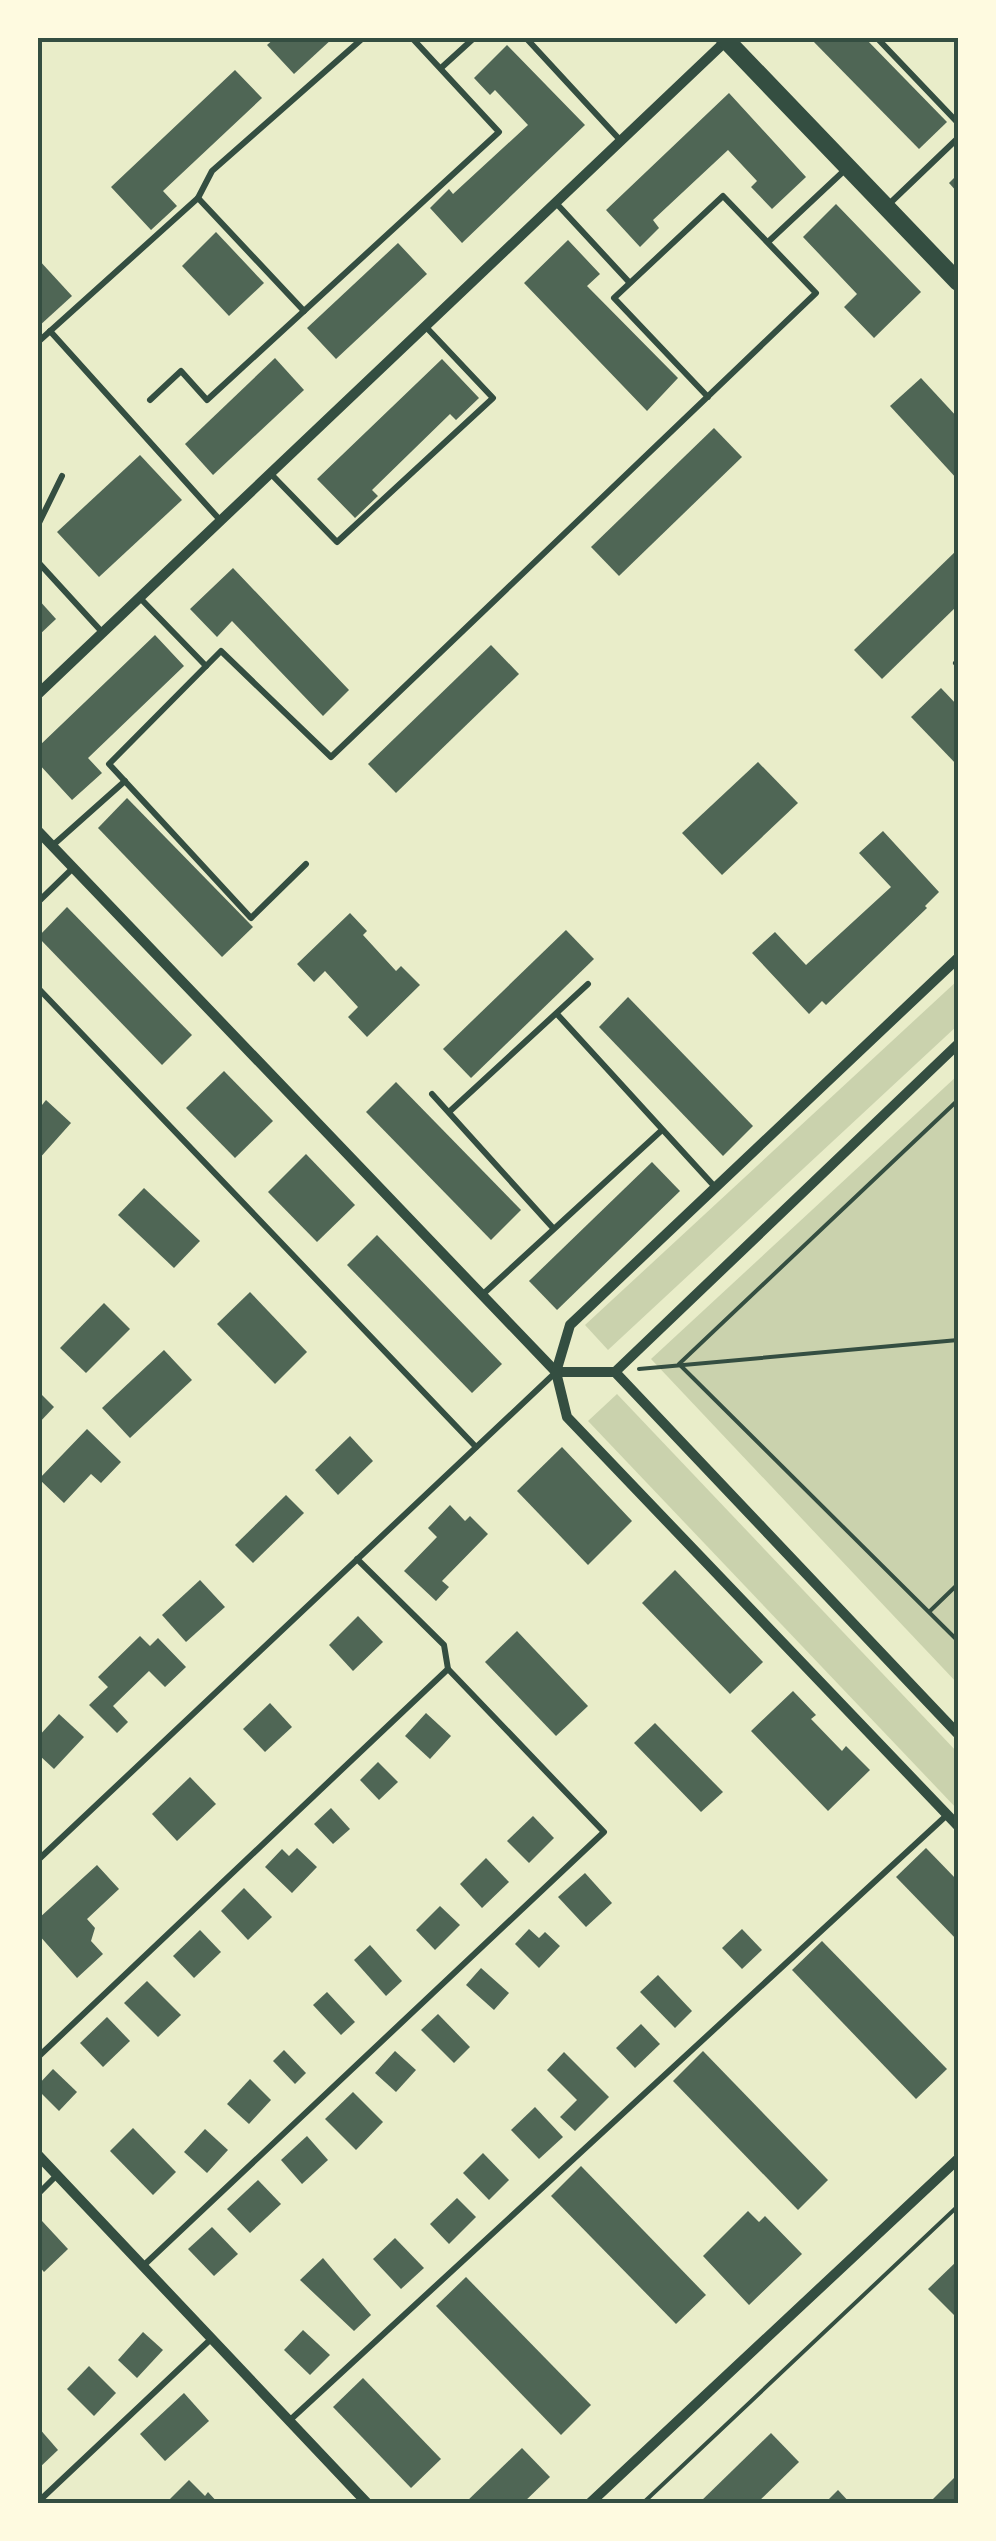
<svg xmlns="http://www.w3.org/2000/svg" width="996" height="2541" font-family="'PT Sans Narrow',sans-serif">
<rect width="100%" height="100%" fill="#e9edc9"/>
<g fill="#cad2ad">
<path d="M958,980V1025L608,1350L585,1325Z"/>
<path d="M958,1075V1684L651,1359Z"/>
<path d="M617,1394L958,1753V1810L588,1421Z"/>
</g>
<g fill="#4f6655">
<path d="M275,38H333L294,74L267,45Z"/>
<path d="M810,38H865L947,122L919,149Z"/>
<path d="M507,45L585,125L462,243L430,208L449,189L453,194L528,125L495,90L490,95L474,78Z"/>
<path d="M235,70L262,98L163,191L177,206L151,230L111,187Z"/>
<path d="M729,93L806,177L772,209L751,187L757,181L728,150L653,220L659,228L640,247L606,210Z"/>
<path d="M958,174V193L949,183Z"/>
<path d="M836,204L921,292L874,338L844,307L857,294L803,237Z"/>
<path d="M216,232L264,283L229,316L182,266Z"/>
<path d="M568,240L600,274L587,286L678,378L647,411L524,283Z"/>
<path d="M398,243L427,274L336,359L307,328Z"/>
<path d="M38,259L72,296L38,327Z"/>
<path d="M275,358L304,390L213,475L185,444Z"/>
<path d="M442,359L479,398L456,420L450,414L372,490L378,496L355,518L317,479Z"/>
<path d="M921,378L958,418V480L890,406Z"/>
<path d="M714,428L742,457L619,576L591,547Z"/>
<path d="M140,455L182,500L99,577L57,532Z"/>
<path d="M958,549V605L882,679L854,650Z"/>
<path d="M233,568L349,690L323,716L232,621L217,637L190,609Z"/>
<path d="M38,599L56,619L38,636Z"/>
<path d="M155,635L184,666L88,758L102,773L72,800L38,763V747Z"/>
<path d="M491,645L519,674L396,793L368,764Z"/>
<path d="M941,688L958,706V766L911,717Z"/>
<path d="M758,762L798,803L722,875L682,833Z"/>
<path d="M127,798L253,927L222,957L98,828Z"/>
<path d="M883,831L939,892L925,906L927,908L826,1005L822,1001L809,1014L752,953L775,932L806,965L891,887L859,853Z"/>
<path d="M67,907L192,1035L162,1065L38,937Z"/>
<path d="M350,913L367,931L363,935L396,971L401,966L420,985L367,1037L348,1017L358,1007L325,971L314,982L297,964Z"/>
<path d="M566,930L594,959L471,1078L443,1049Z"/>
<path d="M628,997L753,1126L723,1156L599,1027Z"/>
<path d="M224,1071L273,1121L235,1158L186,1108Z"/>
<path d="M396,1082L521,1210L491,1240L366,1112Z"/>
<path d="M46,1100L71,1123L38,1160V1110Z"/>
<path d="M306,1154L355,1205L317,1242L268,1192Z"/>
<path d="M652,1162L680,1191L557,1310L529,1281Z"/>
<path d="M144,1188L200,1241L174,1268L118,1215Z"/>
<path d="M377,1235L502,1364L472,1393L347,1265Z"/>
<path d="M250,1292L307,1352L275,1384L217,1324Z"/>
<path d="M104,1303L130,1329L86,1373L60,1348Z"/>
<path d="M164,1350L192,1380L130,1438L102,1408Z"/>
<path d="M38,1391L54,1407L38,1424Z"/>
<path d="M87,1429L121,1462L101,1483L91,1474L64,1503L39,1479Z"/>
<path d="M350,1436L373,1461L338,1495L315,1470Z"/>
<path d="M562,1447L632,1521L588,1565L517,1491Z"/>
<path d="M286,1495L304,1513L253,1563L235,1545Z"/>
<path d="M450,1505L465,1521L470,1516L488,1534L442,1581L449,1587L436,1601L404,1571L437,1537L428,1528Z"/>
<path d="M675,1570L763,1662L730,1694L642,1603Z"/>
<path d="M200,1580L225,1607L186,1642L162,1615Z"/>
<path d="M358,1616L383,1642L353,1671L329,1645Z"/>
<path d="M517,1631L588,1706L556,1736L485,1662Z"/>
<path d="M140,1636L150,1646L158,1638L186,1667L165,1687L149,1671L113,1706L128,1722L117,1733L89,1705L108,1687L98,1677Z"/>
<path d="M793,1691L816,1715L811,1719L842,1751L846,1746L870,1770L828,1811L751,1731Z"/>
<path d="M270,1703L292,1727L265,1752L243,1729Z"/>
<path d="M426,1713L451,1736L430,1759L405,1736Z"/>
<path d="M59,1714L84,1737L54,1769L38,1754V1737Z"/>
<path d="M655,1723L723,1792L701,1812L634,1743Z"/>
<path d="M378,1762L398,1782L379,1800L360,1780Z"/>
<path d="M190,1777L216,1804L177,1841L152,1814Z"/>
<path d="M331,1808L350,1829L333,1844L314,1824Z"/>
<path d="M533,1816L554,1838L529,1863L507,1841Z"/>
<path d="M297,1848L317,1867L292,1893L265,1867L282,1849L289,1856Z"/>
<path d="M926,1848L958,1881V1941L896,1877Z"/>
<path d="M486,1858L509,1882L482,1908L460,1884Z"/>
<path d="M97,1865L119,1889L87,1919L95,1928L91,1941L103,1954L77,1978L38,1934V1919Z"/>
<path d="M585,1873L612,1903L586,1927L558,1897Z"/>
<path d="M244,1888L272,1917L248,1940L221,1911Z"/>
<path d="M440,1906L460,1925L435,1950L416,1930Z"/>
<path d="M529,1929L539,1938L545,1932L560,1946L539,1968L515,1944Z"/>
<path d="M742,1929L762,1950L742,1969L722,1948Z"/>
<path d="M200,1930L221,1952L194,1978L173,1956Z"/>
<path d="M822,1941L947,2069L916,2099L792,1970Z"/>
<path d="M370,1945L402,1981L386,1996L354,1960Z"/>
<path d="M481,1968L509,1993L494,2010L466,1985Z"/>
<path d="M658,1975L692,2011L675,2028L640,1992Z"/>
<path d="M147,1981L181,2015L158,2037L124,2003Z"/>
<path d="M327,1992L355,2022L341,2035L313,2005Z"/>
<path d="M438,2014L470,2047L454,2063L421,2030Z"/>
<path d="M107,2017L130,2041L103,2067L80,2043Z"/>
<path d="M641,2024L660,2044L635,2068L616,2048Z"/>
<path d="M284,2050L306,2073L295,2084L273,2061Z"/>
<path d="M395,2051L416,2070L396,2092L375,2073Z"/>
<path d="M703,2051L828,2180L798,2210L673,2081Z"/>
<path d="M564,2052L609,2097L575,2131L560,2117L577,2100L547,2070Z"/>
<path d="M53,2069L77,2092L59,2111L38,2090V2085Z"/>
<path d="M250,2079L271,2100L249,2124L227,2104Z"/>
<path d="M353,2092L383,2122L356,2150L325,2119Z"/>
<path d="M535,2107L563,2137L539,2159L511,2130Z"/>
<path d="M133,2128L176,2172L153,2195L110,2151Z"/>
<path d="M205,2129L228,2150L207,2173L184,2152Z"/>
<path d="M307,2136L328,2160L302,2184L281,2160Z"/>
<path d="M483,2153L509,2180L489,2200L463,2173Z"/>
<path d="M581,2166L706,2295L676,2324L551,2196Z"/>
<path d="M258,2180L281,2204L250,2233L227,2209Z"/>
<path d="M457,2198L476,2217L449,2244L430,2224Z"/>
<path d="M748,2211L759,2222L765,2216L802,2254L749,2305L703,2256Z"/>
<path d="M42,2221L68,2249L44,2272L38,2265V2225Z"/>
<path d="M212,2227L238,2254L214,2276L188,2249Z"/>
<path d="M395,2238L424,2268L401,2289L373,2259Z"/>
<path d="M323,2258L371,2315L354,2331L300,2280Z"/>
<path d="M958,2260V2316L957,2318L928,2289Z"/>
<path d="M466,2277L591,2405L561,2435L436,2306Z"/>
<path d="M303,2330L330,2355L310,2375L284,2350Z"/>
<path d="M143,2332L163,2350L137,2378L118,2360Z"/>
<path d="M89,2366L116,2393L94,2416L67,2389Z"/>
<path d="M363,2378L441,2459L411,2488L333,2407Z"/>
<path d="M184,2393L209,2421L165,2461L140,2434Z"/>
<path d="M38,2427L58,2450L38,2469Z"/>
<path d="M771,2433L799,2462L756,2504H698Z"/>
<path d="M522,2448L550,2477L522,2504H464Z"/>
<path d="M958,2474V2504H928Z"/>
<path d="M189,2480L205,2496L208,2492L219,2504H165Z"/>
<path d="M838,2490L851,2504H824Z"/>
</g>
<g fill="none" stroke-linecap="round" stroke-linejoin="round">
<g stroke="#344e41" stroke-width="4">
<path d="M958,1100L679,1364L958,1641"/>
<path d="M639,1369L958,1340"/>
<path d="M930,1611L958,1584"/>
<path d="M642,2504L958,2206"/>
</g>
<g stroke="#344e41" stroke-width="6">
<path d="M526,38L621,141"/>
<path d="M877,38L958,123"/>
<path d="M441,68L474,38"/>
<path d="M198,198L304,311"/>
<path d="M556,203L629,282"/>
<path d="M887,206L958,138"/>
<path d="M768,242L847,168"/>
<path d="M50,331L220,520"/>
<path d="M38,342L198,198L212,171L363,38"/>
<path d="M150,400L181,371L207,400L499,132L412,38"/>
<path d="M272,475L337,542L493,398L426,327"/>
<path d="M38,525L62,476"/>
<path d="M38,562L102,632"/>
<path d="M140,598L206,666"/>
<path d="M956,663L958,665"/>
<path d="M52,846L125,781"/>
<path d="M306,864L251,918L109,764L221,651L331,757L816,293L723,196L614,298L708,397"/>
<path d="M38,902L72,869"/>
<path d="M38,988L476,1447"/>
<path d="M557,1014L715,1187"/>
<path d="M432,1094L553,1228"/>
<path d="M449,1112L588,984"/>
<path d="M482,1295L662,1130"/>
<path d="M38,1860L555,1373"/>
<path d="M38,2057L448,1669"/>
<path d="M38,2194L57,2175"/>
<path d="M143,2266L604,1832L448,1669L444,1645L357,1559"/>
<path d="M289,2421L947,1815"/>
<path d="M38,2502L211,2339"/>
</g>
<g stroke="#344e41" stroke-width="10">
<path d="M38,694L729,38"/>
<path d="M38,831L556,1372H615"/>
<path d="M958,958L570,1325L556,1372L567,1417L958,1826"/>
<path d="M615,1372L958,1734"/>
<path d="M615,1372L958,1044"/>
<path d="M38,2155L368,2504"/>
<path d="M589,2504L958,2159"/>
</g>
<path stroke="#344e41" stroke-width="18" d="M724,38L958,282"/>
</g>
<rect width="996" height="2541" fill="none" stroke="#fefae0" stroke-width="80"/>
<rect x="40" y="40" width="916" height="2461" fill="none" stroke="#344e41" stroke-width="4"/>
</svg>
